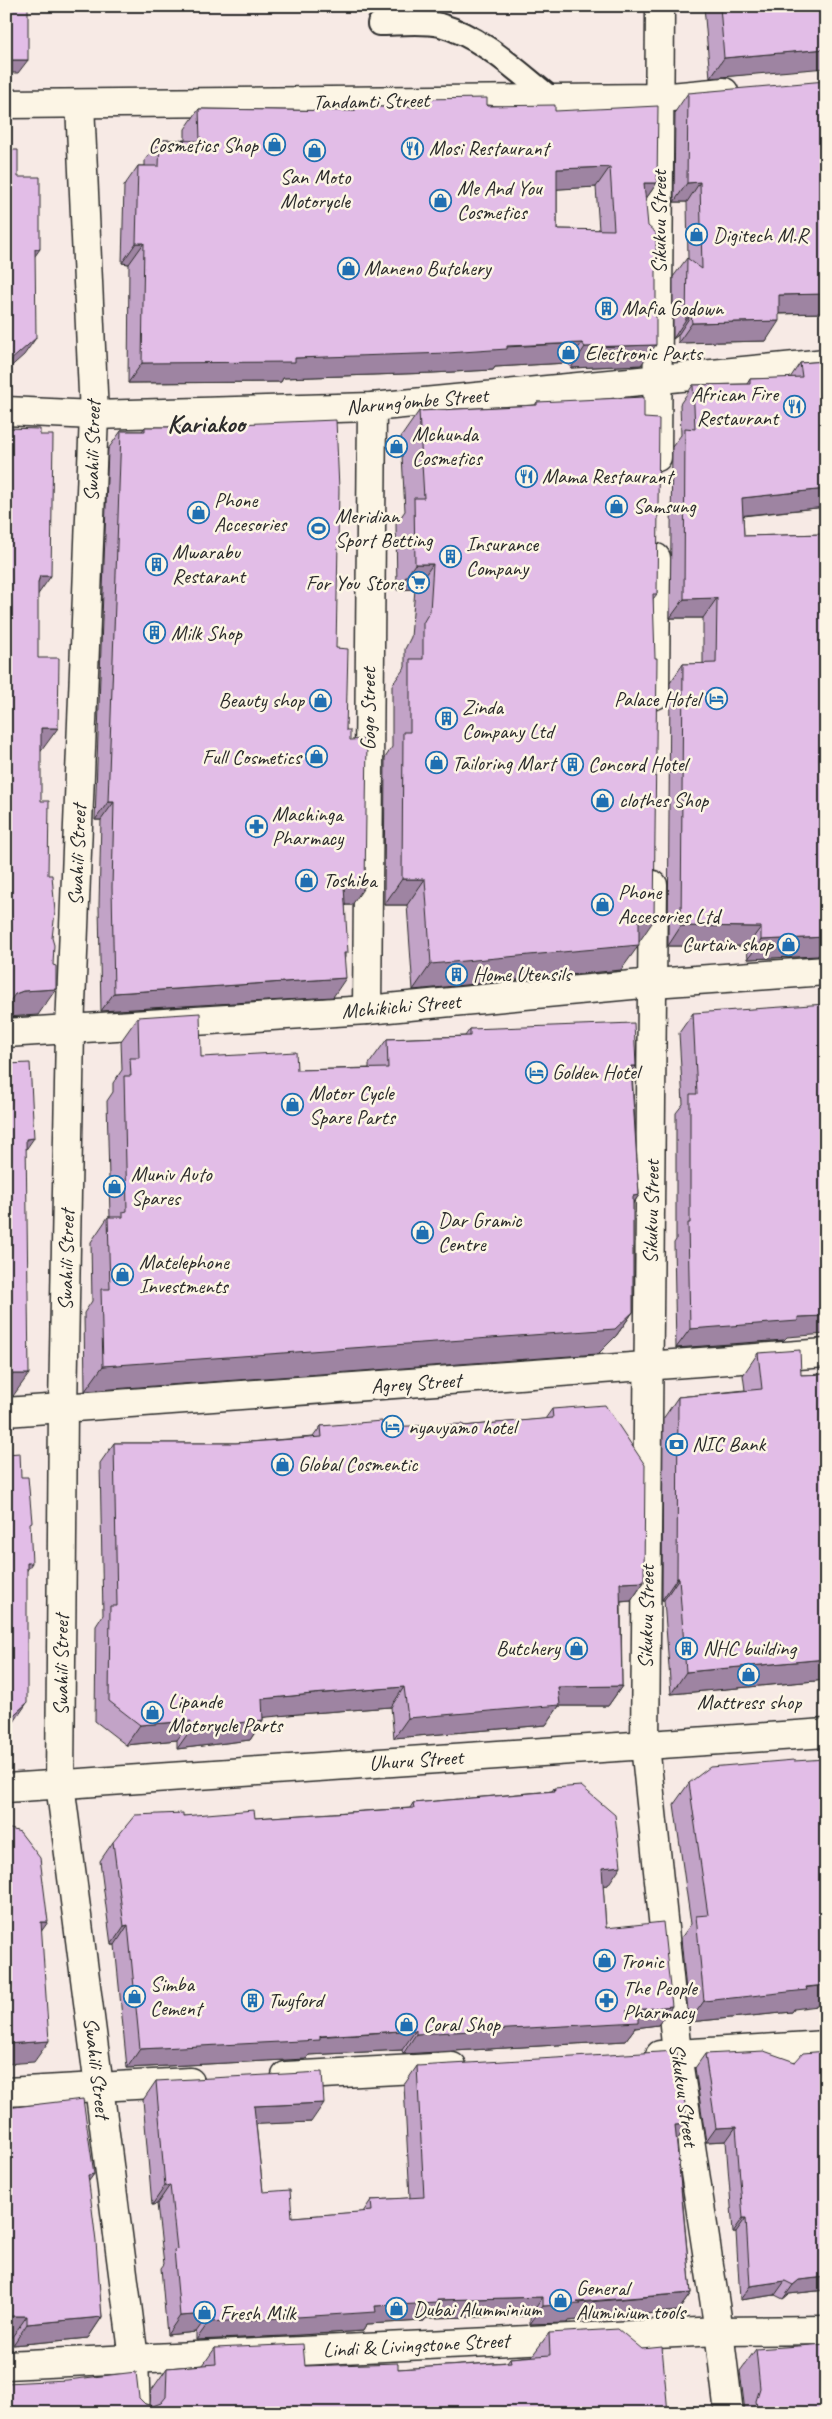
<svg xmlns="http://www.w3.org/2000/svg" width="832" height="2419" font-family="Caveat,sans-serif">
<rect width="100%" height="100%" fill="#f7eae5"/>
<filter id="ink" filterUnits="userSpaceOnUse"><feTurbulence type="fractalNoise" baseFrequency=".02" numOctaves="2"/><feDisplacementMap in="SourceGraphic" scale="10" xChannelSelector="R" yChannelSelector="G"/><feConvolveMatrix kernelMatrix="1 2 1 2 8 2 1 2 1" color-interpolation-filters="sRGB"/></filter>
<g filter="url(#ink)">
<g fill="none" stroke-linecap="round" stroke-linejoin="round">
<defs>
<path id="service" d="M379,24C396,24 424,21 440,25C483,37 518,72 552,99"/>
<g id="minor">
<path d="M6,104L660,98L724,92"/>
<path d="M80,104L94,415L70,1030L63,1408L60,1784L134,2359L136,2413"/>
<path d="M6,411L94,415L372,407L826,363"/>
<path d="M657,457L660,6"/>
<path d="M655,695L656,558"/>
<path d="M653,885L645,1745L677,2054L719,2331L729,2413"/>
<path d="M367,1010L372,407"/>
<path d="M6,1033L367,1010L653,983L826,971"/>
<path d="M6,1412L826,1353"/>
<path d="M660,2055L826,2045"/>
<path d="M286,2076L452,2067"/>
<path d="M6,2092L190,2082"/>
<path d="M6,2365L719,2331L826,2330"/>
</g>
<path id="secondary" d="M6,1788L826,1733"/>
</defs>
<use href="#service" stroke="#2b2b2b" stroke-width="26"/>
<use href="#minor" stroke="#2b2b2b" stroke-width="31"/>
<use href="#secondary" stroke="#2b2b2b" stroke-width="31"/>
<use href="#service" stroke="#fcf5e5" stroke-width="22"/>
<use href="#minor" stroke="#fcf5e5" stroke-width="28"/>
<use href="#secondary" stroke="#fcf5e5" stroke-width="28"/>
</g>
<g fill="#c2a3c7" stroke="#2b2b2b" fill-rule="evenodd">
<path d="M704,6H826L825,67L710,78Z"/>
<path d="M688,93L826,313L779,314L766,341L678,343V335L673,339V277L687,258L688,259L687,202H674L675,112Z"/>
<path d="M420,99L555,111L657,183L645,200L641,365L571,368L567,363L495,367L493,370L432,373L283,378L281,382L128,383L129,264L122,263L124,186L138,166H145V160L160,140H185V129L199,109L352,111L355,107H415ZM596,187L599,230L557,229V189Z"/>
<path d="M826,361V507L743,516L744,536L826,534V950H822L818,956L748,959L747,946H668L670,683L683,664H703V618H670L672,447L681,435L680,404L693,385L747,384L750,379L790,378L800,363Z"/>
<path d="M537,402L644,418L657,594L653,599L639,941L621,970L413,990L407,905H384L385,758L392,747V685L405,667V649L411,637L415,589L397,590L396,524L405,511L401,437L419,411L535,405Z"/>
<path d="M237,424L336,648L346,730L352,905H345V957L333,997L101,1011L99,906L101,820H95L108,449L121,431H142L145,427H234Z"/>
<path d="M693,1013L787,1337L784,1340L676,1348L674,1243L676,1240V1113L683,1104L679,1033Z"/>
<path d="M138,1017L201,1057L297,1070L369,1068V1064L387,1039L465,1036L470,1029L636,1066L632,1072L639,1195L633,1204V1312L616,1336L598,1354L85,1391L84,1313L92,1301L91,1242L108,1217H110L107,1101L113,1092V1083L122,1070L121,1041Z"/>
<path d="M758,1353L801,1375L826,1374V1680L671,1694L664,1600H662L663,1419L678,1397L745,1390L743,1375Z"/>
<path d="M552,1409L644,1582L631,1601L621,1602L622,1686L608,1706H559L546,1725L394,1738L391,1707L298,1714L263,1717V1720L250,1740L177,1749V1740L126,1745L95,1721L96,1626L103,1615L100,1463L114,1443H236L313,1437L321,1426L383,1427L463,1426L545,1419Z"/>
<path d="M794,1761V2009L792,2012L689,2022L681,1938L691,1924L674,1804L689,1783Z"/>
<path d="M554,1788L608,1885H603L606,1928L672,2006L658,2025L635,2028L625,2041L403,2054L402,2050L309,2055L306,2059L127,2068L115,1945H111L100,1861L113,1842L183,1816L255,1818L410,1808L413,1803L552,1791Z"/>
<path d="M826,2051V2290L789,2294L783,2299L775,2295L740,2300L736,2232H733L726,2141L706,2142L695,2068L705,2054L795,2062Z"/>
<path d="M417,2066L688,2124L677,2140L691,2293L678,2311L568,2321L567,2323L530,2324V2316L426,2318L424,2321L367,2324L363,2331L284,2336L196,2340V2332L167,2335L161,2268L164,2264L157,2204L152,2205L143,2100L156,2081L311,2122L256,2124L263,2192L292,2217L363,2212L371,2200L410,2198L404,2085Z"/>
<path d="M6,2108L94,2174L88,2181L102,2317L88,2338L13,2345Z"/>
<path d="M549,2333L668,2413H6L139,2398L145,2404L150,2405L151,2391L167,2368L203,2365L215,2348L305,2366L398,2369L507,2362L510,2358L532,2356Z"/>
<path d="M756,2349L826,2413H744L745,2411L740,2371Z"/>
</g>
<g fill="#9e84a2" stroke="#2b2b2b">
<path d="M826,49V68L710,78L724,58Z"/>
<path d="M6,60H28L18,73H6Z"/>
<path d="M610,167L596,187L543,190L557,169Z"/>
<path d="M700,182L687,202H674L687,183Z"/>
<path d="M644,183H657L643,203Z"/>
<path d="M136,243H144L129,264L122,263Z"/>
<path d="M35,249H40L28,266Z"/>
<path d="M826,294V313L765,314L779,295Z"/>
<path d="M691,315L678,335L673,339L686,319Z"/>
<path d="M779,321L766,341L678,343L692,323Z"/>
<path d="M36,338L24,355L6,371V361Z"/>
<path d="M582,343L567,363L495,367L493,370L432,373L283,378L281,382L128,383L142,363L295,358Z"/>
<path d="M656,345L641,365L571,368L585,347Z"/>
<path d="M826,489V507L728,517L742,498Z"/>
<path d="M415,564H433L415,589L397,590Z"/>
<path d="M40,576H51L32,603Z"/>
<path d="M717,598L703,618H670L684,599Z"/>
<path d="M41,728H58L39,754Z"/>
<path d="M108,802H114L101,820H95Z"/>
<path d="M402,879H425L407,905H384Z"/>
<path d="M344,886H365L352,905H331Z"/>
<path d="M639,920H654L637,945H639L621,970L413,990L431,964Z"/>
<path d="M681,926L761,927L747,946H668Z"/>
<path d="M826,937V950H822L818,956L748,959L761,940Z"/>
<path d="M346,978L333,997L101,1011L114,993Z"/>
<path d="M56,989L38,1015L6,1017V1001L15,994L23,991Z"/>
<path d="M631,1066H636L619,1091Z"/>
<path d="M34,1138L18,1161L26,1139Z"/>
<path d="M639,1195L621,1220L633,1196Z"/>
<path d="M633,1312L616,1336L598,1354L85,1391L103,1366Z"/>
<path d="M826,1316V1334L787,1337L784,1340L676,1348L690,1329L798,1317Z"/>
<path d="M6,1374H29L13,1396H6Z"/>
<path d="M27,1563H32L19,1582Z"/>
<path d="M677,1578H679L664,1600H662Z"/>
<path d="M644,1582L631,1601L606,1603L620,1583Z"/>
<path d="M826,1659V1680L671,1694L686,1672Z"/>
<path d="M622,1686L608,1706H559L546,1725L394,1738L408,1718L558,1687Z"/>
<path d="M404,1687L391,1707L298,1714L248,1719L262,1699L312,1694Z"/>
<path d="M27,1703L14,1722L6,1729V1722Z"/>
<path d="M263,1720L250,1740L177,1749L191,1729Z"/>
<path d="M191,1721L177,1740L126,1745L140,1725Z"/>
<path d="M621,1866L608,1885L589,1887L602,1868Z"/>
<path d="M41,1922H48L33,1943Z"/>
<path d="M128,1925L115,1945H111L124,1926Z"/>
<path d="M826,1985V2005L794,2009L792,2012L689,2022L704,2001Z"/>
<path d="M672,2006L658,2025L635,2028L625,2041L403,2054L416,2034Z"/>
<path d="M416,2030L402,2050L309,2055L306,2059L127,2068L140,2049Z"/>
<path d="M49,2041L34,2062L6,2064V2044Z"/>
<path d="M324,2103L311,2122L241,2125L254,2106Z"/>
<path d="M688,2124L675,2143V2125Z"/>
<path d="M736,2127L726,2141L706,2142L716,2128Z"/>
<path d="M94,2174L79,2195L88,2175Z"/>
<path d="M170,2185L157,2204L152,2205L165,2186Z"/>
<path d="M743,2218H746L736,2232H733Z"/>
<path d="M826,2277V2290L789,2294L783,2299L793,2285L799,2280Z"/>
<path d="M785,2281L775,2295L740,2300L750,2286Z"/>
<path d="M691,2293L678,2311L568,2321L567,2323L530,2324L543,2306Z"/>
<path d="M543,2297L530,2316L426,2318L424,2321L367,2324L363,2331L284,2336L196,2340L209,2322L437,2300Z"/>
<path d="M209,2314L196,2332L167,2335L180,2316Z"/>
<path d="M6,2316H27L12,2337H6Z"/>
<path d="M102,2317L88,2338L13,2345L27,2324Z"/>
</g>
<g fill="#e2bde7" stroke="#2b2b2b" fill-rule="evenodd">
<rect x="6" y="6" width="22" height="54"/>
<path d="M720,6H826V49L724,58Z"/>
<path d="M826,81V294L779,295V321L692,323L691,315L686,319L687,258L702,269L700,182L687,183L688,93Z"/>
<path d="M487,98V106L555,105V111L658,106L657,183H644L648,226L656,233V345L585,347L582,343L507,346V349L447,353L295,358V362L142,363L144,243H136L138,166H159L160,140L200,141L199,109L355,111V107H420V99ZM610,167L614,230L557,229V169Z"/>
<path d="M6,150H18V177H40V249H35L36,338L10,361H6Z"/>
<path d="M826,361V489L742,498L744,536L826,534V937L761,940V927L681,926L683,664L716,663L717,598L684,599L685,428L695,429L693,385L750,384V379L802,377L800,363Z"/>
<path d="M644,397V418L659,419L657,594H653L655,658H657L654,920H639V945L431,964L425,879H402L403,732H410V659H423V623L430,611L433,564H415L414,498H424L419,411L537,405V402Z"/>
<path d="M336,420L339,489L336,648L348,649L346,730H350V740L367,739L365,886H344L348,953H344L346,978L114,993L112,887L114,802H108L121,431H145V427H237V424Z"/>
<path d="M6,428L40,429V435H53L51,576H40L38,582V658H59L58,728H41V801H49L48,875H52L55,912L52,938L54,945L53,965L56,966V989L23,991L15,994L10,1001H6Z"/>
<path d="M826,1004V1316L798,1317V1321L690,1329L688,1223H690V1094H697L693,1013Z"/>
<path d="M200,1013L201,1057L296,1052L297,1070L388,1068L387,1039L470,1036V1029L634,1023L636,1066H631L639,1195L633,1196V1312L615,1329L103,1366L101,1289H110L108,1217H123V1212L127,1211L124,1076H131L130,1058H139L138,1017Z"/>
<path d="M30,1063L34,1138L26,1139L29,1374H6V1064Z"/>
<path d="M800,1350L801,1375L826,1374V1659L686,1672L679,1578H677L678,1397L762,1389L758,1353Z"/>
<path d="M605,1405L645,1465L644,1582L620,1583L622,1686L558,1687L560,1705L408,1718L404,1687L312,1694L262,1699L263,1720L191,1729V1721L140,1725L109,1701L110,1606H117L114,1443H236L322,1437L321,1426L382,1421L383,1427L463,1424V1426L553,1418L552,1409Z"/>
<path d="M20,1453L21,1477H28L32,1522L30,1523L32,1563H27V1703L6,1722V1454Z"/>
<path d="M826,1759V1985L806,1987L807,1990L704,2001L696,1916L708,1915L689,1783L710,1767L794,1760V1761Z"/>
<path d="M581,1786L615,1815L621,1866L602,1868L606,1928L663,1922L672,2006L626,2011L639,2014V2022L416,2034V2030L320,2036V2040L140,2049L128,1925L124,1926L113,1842L135,1815L183,1813V1816L254,1810L255,1818L414,1808L413,1803L555,1791L554,1788Z"/>
<path d="M6,1829H11L20,1832L40,1858L48,1922H41L49,2041L6,2044Z"/>
<path d="M677,2051L688,2124L675,2125L691,2293L577,2302L580,2304L543,2306V2297L437,2300V2303L375,2306L376,2312L297,2317L209,2322V2314L180,2316L174,2250L177,2249L170,2185L165,2186L156,2081L322,2072L324,2103L254,2106L263,2192L290,2190L292,2217L372,2211L371,2200L424,2197L417,2066Z"/>
<path d="M764,2051L795,2062L803,2053L826,2051V2277L799,2280L793,2285L785,2281L750,2286L746,2218H743L736,2127L716,2128L705,2054Z"/>
<path d="M83,2099L94,2174L88,2175L96,2242L102,2317L27,2324V2316H6V2108Z"/>
<path d="M618,2329L642,2349L662,2347L668,2413H6V2383L67,2380L136,2372L139,2398L145,2404L153,2406L161,2403L166,2397L167,2368L216,2364L215,2348L303,2344L305,2366L398,2363V2369L511,2362L510,2358L550,2355L549,2333Z"/>
<path d="M826,2344V2413H758L756,2401L760,2388L756,2349Z"/>
</g>
</g>
<defs>
<symbol id="shop-ring" viewBox="-11 -11 22 22"><circle r="9.5" fill="#fcf5e5" stroke="#1f6fb2" stroke-width="1.5"/><path d="M-5-2.5h2.3a2.7 3.5 0 0 1 5.4 0H5L5.5 6h-11ZM-1.5-2.5h3a1.5 2.3 0 0 0-3 0Z" fill="#1f6fb2"/></symbol>
<symbol id="restaurant-ring" viewBox="-11 -11 22 22"><circle r="9.5" fill="#fcf5e5" stroke="#1f6fb2" stroke-width="1.5"/><path d="M-5-6h1v4h1v-4h1v4h1v-4h1v5L-1.5 .5V6h-2V.5L-5-1ZM5-6V6H3V1.5H1.5Q1.5-4 5-6Z" fill="#1f6fb2"/></symbol>
<symbol id="building-ring" viewBox="-11 -11 22 22"><circle r="9.5" fill="#fcf5e5" stroke="#1f6fb2" stroke-width="1.5"/><path d="M-4-6H4V6H1V3H-1V6H-4ZM-2.5-4.3h1.7v1.8h-1.7ZM.8-4.3h1.7v1.8H.8ZM-2.5-1h1.7V.8h-1.7ZM.8-1h1.7V.8H.8Z" fill="#1f6fb2"/></symbol>
<symbol id="stadium-ring" viewBox="-11 -11 22 22"><circle r="9.5" fill="#fcf5e5" stroke="#1f6fb2" stroke-width="1.5"/><path d="M0-5a6.5 5 0 1 0 0 10a6.5 5 0 1 0 0-10ZM-3.5-1.8h7v3.6h-7Z" fill="#1f6fb2"/></symbol>
<symbol id="supermarket-ring" viewBox="-11 -11 22 22"><circle r="9.5" fill="#fcf5e5" stroke="#1f6fb2" stroke-width="1.5"/><path d="M-6-5.5h2.5l.6 2H6L4.5 2H-2.5L-4.4-4H-6ZM-1.5 3.2a1.3 1.3 0 1 0 .1 0ZM3 3.2a1.3 1.3 0 1 0 .1 0Z" fill="#1f6fb2"/></symbol>
<symbol id="hotel-ring" viewBox="-11 -11 22 22"><circle r="9.5" fill="#fcf5e5" stroke="#1f6fb2" stroke-width="1.5"/><path d="M-6-4.5h1.5V1H6V5H4.5V3h-9V5H-6ZM-4 0a1.8 1.8 0 1 1 3.6 0ZM.5 0V-2.5h3Q6-2.5 6 0Z" fill="#1f6fb2"/></symbol>
<symbol id="pharmacy-ring" viewBox="-11 -11 22 22"><circle r="9.5" fill="#fcf5e5" stroke="#1f6fb2" stroke-width="1.5"/><path d="M-2-6h4v4h4v4h-4v4h-4v-4h-4v-4h4Z" fill="#1f6fb2"/></symbol>
<symbol id="bank-ring" viewBox="-11 -11 22 22"><circle r="9.5" fill="#fcf5e5" stroke="#1f6fb2" stroke-width="1.5"/><path d="M-6-4H6V4H-6ZM0-2.3a2.3 2.3 0 1 0 0 4.6a2.3 2.3 0 1 0 0-4.6Z" fill="#1f6fb2"/></symbol>
</defs>
<g fill-rule="evenodd">
<use href="#shop-ring" x="262" y="132" width="25" height="25"/>
<use href="#restaurant-ring" x="400" y="136" width="25" height="25"/>
<use href="#shop-ring" x="302" y="138" width="25" height="25"/>
<use href="#shop-ring" x="428" y="188" width="25" height="25"/>
<use href="#shop-ring" x="684" y="222" width="25" height="25"/>
<use href="#shop-ring" x="336" y="256" width="25" height="25"/>
<use href="#building-ring" x="594" y="296" width="25" height="25"/>
<use href="#shop-ring" x="556" y="340" width="25" height="25"/>
<use href="#restaurant-ring" x="782" y="394" width="25" height="25"/>
<use href="#shop-ring" x="384" y="434" width="25" height="25"/>
<use href="#restaurant-ring" x="514" y="464" width="25" height="25"/>
<use href="#shop-ring" x="604" y="494" width="25" height="25"/>
<use href="#shop-ring" x="186" y="500" width="25" height="25"/>
<use href="#stadium-ring" x="306" y="516" width="25" height="25"/>
<use href="#building-ring" x="438" y="544" width="25" height="25"/>
<use href="#building-ring" x="144" y="552" width="25" height="25"/>
<use href="#supermarket-ring" x="406" y="570" width="25" height="25"/>
<use href="#building-ring" x="142" y="620" width="25" height="25"/>
<use href="#hotel-ring" x="704" y="686" width="25" height="25"/>
<use href="#shop-ring" x="308" y="688" width="25" height="25"/>
<use href="#building-ring" x="434" y="706" width="25" height="25"/>
<use href="#shop-ring" x="304" y="744" width="25" height="25"/>
<use href="#shop-ring" x="424" y="750" width="25" height="25"/>
<use href="#building-ring" x="560" y="752" width="25" height="25"/>
<use href="#shop-ring" x="590" y="788" width="25" height="25"/>
<use href="#pharmacy-ring" x="244" y="814" width="25" height="25"/>
<use href="#shop-ring" x="294" y="868" width="25" height="25"/>
<use href="#shop-ring" x="590" y="892" width="25" height="25"/>
<use href="#shop-ring" x="776" y="932" width="25" height="25"/>
<use href="#building-ring" x="444" y="962" width="25" height="25"/>
<use href="#hotel-ring" x="524" y="1060" width="25" height="25"/>
<use href="#shop-ring" x="280" y="1092" width="25" height="25"/>
<use href="#shop-ring" x="102" y="1174" width="25" height="25"/>
<use href="#shop-ring" x="410" y="1220" width="25" height="25"/>
<use href="#shop-ring" x="110" y="1262" width="25" height="25"/>
<use href="#hotel-ring" x="380" y="1414" width="25" height="25"/>
<use href="#bank-ring" x="664" y="1432" width="25" height="25"/>
<use href="#shop-ring" x="270" y="1452" width="25" height="25"/>
<use href="#shop-ring" x="564" y="1636" width="25" height="25"/>
<use href="#building-ring" x="674" y="1636" width="25" height="25"/>
<use href="#shop-ring" x="736" y="1662" width="25" height="25"/>
<use href="#shop-ring" x="140" y="1700" width="25" height="25"/>
<use href="#shop-ring" x="592" y="1948" width="25" height="25"/>
<use href="#shop-ring" x="122" y="1984" width="25" height="25"/>
<use href="#building-ring" x="240" y="1988" width="25" height="25"/>
<use href="#pharmacy-ring" x="594" y="1988" width="25" height="25"/>
<use href="#shop-ring" x="394" y="2012" width="25" height="25"/>
<use href="#shop-ring" x="548" y="2288" width="25" height="25"/>
<use href="#shop-ring" x="384" y="2296" width="25" height="25"/>
<use href="#shop-ring" x="192" y="2300" width="25" height="25"/>
</g>
<g text-anchor="middle" dominant-baseline="central" stroke-width="5" stroke-linejoin="round" paint-order="stroke">
<g font-size="21" fill="#2b2b2b" stroke="#fcf5e5">
<text transform="translate(371 101) rotate(-1)">Tandamti Street</text>
<text transform="translate(659 222) rotate(-90)">Sikukuu Street</text>
<text transform="translate(417 401) rotate(-5)">Narung'ombe Street</text>
<text transform="translate(92 451) rotate(-89)">Swahili Street</text>
<text transform="translate(368 709) rotate(-90)">Gogo Street</text>
<text transform="translate(77 855) rotate(-88)">Swahili Street</text>
<text transform="translate(401 1006) rotate(-5)">Mchikichi Street</text>
<text transform="translate(651 1212) rotate(-89)">Sikukuu Street</text>
<text transform="translate(66 1260) rotate(-89)">Swahili Street</text>
<text transform="translate(416 1383) rotate(-4)">Agrey Street</text>
<text transform="translate(646 1617) rotate(-89)">Sikukuu Street</text>
<text transform="translate(61 1665) rotate(-90)">Swahili Street</text>
<text transform="translate(416 1760) rotate(-4)">Uhuru Street</text>
<text transform="translate(97 2068) rotate(83)">Swahili Street</text>
<text transform="translate(684 2095) rotate(82)">Sikukuu Street</text>
<text transform="translate(416 2345) rotate(-3)">Lindi &amp; Livingstone Street</text>
</g>
<g font-size="21" fill="#2b2b2b" stroke="#fcf5e5" text-anchor="start">
<text x="258" y="145" text-anchor="end">Cosmetics Shop</text>
<text x="429" y="148">Mosi Restaurant</text>
<text x="315" y="177" text-anchor="middle">San Moto<tspan x="315" dy="24">Motorycle</tspan></text>
<text x="457" y="188">Me And You<tspan x="457" dy="24">Cosmetics</tspan></text>
<text x="713" y="235">Digitech M.R</text>
<text x="364" y="268">Maneno Butchery</text>
<text x="622" y="308">Mafia Godown</text>
<text x="585" y="353">Electronic Parts</text>
<text x="778" y="394" text-anchor="end">African Fire<tspan x="778" dy="24">Restaurant</tspan></text>
<text x="412" y="434">Mchunda<tspan x="412" dy="24">Cosmetics</tspan></text>
<text x="542" y="476">Mama Restaurant</text>
<text x="214" y="500">Phone<tspan x="214" dy="24">Accesories</tspan></text>
<text x="633" y="506">Samsung</text>
<text x="335" y="516">Meridian<tspan x="335" dy="24">Sport Betting</tspan></text>
<text x="466" y="544">Insurance<tspan x="466" dy="24">Company</tspan></text>
<text x="172" y="552">Mwarabu<tspan x="172" dy="24">Restarant</tspan></text>
<text x="403" y="583" text-anchor="end">For You Store</text>
<text x="171" y="633">Milk Shop</text>
<text x="700" y="699" text-anchor="end">Palace Hotel</text>
<text x="304" y="700" text-anchor="end">Beauty shop</text>
<text x="462" y="707">Zinda<tspan x="462" dy="24">Company Ltd</tspan></text>
<text x="301" y="757" text-anchor="end">Full Cosmetics</text>
<text x="452" y="763">Tailoring Mart</text>
<text x="588" y="764">Concord Hotel</text>
<text x="619" y="800">clothes Shop</text>
<text x="272" y="814">Machinga<tspan x="272" dy="24">Pharmacy</tspan></text>
<text x="323" y="880">Toshiba</text>
<text x="618" y="892">Phone<tspan x="618" dy="24">Accesories Ltd</tspan></text>
<text x="773" y="944" text-anchor="end">Curtain shop</text>
<text x="473" y="974">Home Utensils</text>
<text x="552" y="1072">Golden Hotel</text>
<text x="309" y="1093">Motor Cycle<tspan x="309" dy="24">Spare Parts</tspan></text>
<text x="131" y="1174">Muniv Auto<tspan x="131" dy="24">Spares</tspan></text>
<text x="438" y="1220">Dar Gramic<tspan x="438" dy="24">Centre</tspan></text>
<text x="139" y="1262">Matelephone<tspan x="139" dy="24">Investments</tspan></text>
<text x="408" y="1427">nyavyamo hotel</text>
<text x="692" y="1444">NIC Bank</text>
<text x="298" y="1464">Global Cosmentic</text>
<text x="560" y="1648" text-anchor="end">Butchery</text>
<text x="703" y="1648">NHC building</text>
<text x="168" y="1701">Lipande<tspan x="168" dy="24">Motorycle Parts</tspan></text>
<text x="749" y="1702" text-anchor="middle">Mattress shop</text>
<text x="620" y="1961">Tronic</text>
<text x="150" y="1984">Simba<tspan x="150" dy="24">Cement</tspan></text>
<text x="623" y="1988">The People<tspan x="623" dy="24">Pharmacy</tspan></text>
<text x="268" y="2000">Twyford</text>
<text x="423" y="2024">Coral Shop</text>
<text x="576" y="2288">General<tspan x="576" dy="24">Aluminium tools</tspan></text>
<text x="413" y="2309">Dubai Alumminium</text>
<text x="220" y="2313">Fresh Milk</text>
</g>
<g font-size="26" font-weight="bold" fill="#2b2b2b" stroke="#fcf5e5">
<text x="206" y="423">Kariakoo</text>
</g>
</g>
<rect width="832" height="2419" fill="none" stroke="#fcf5e5" stroke-width="25"/>
<rect x="12" y="12" width="807" height="2394" fill="none" stroke="#2b2b2b" stroke-width="2" filter="url(#ink)"/>
</svg>
